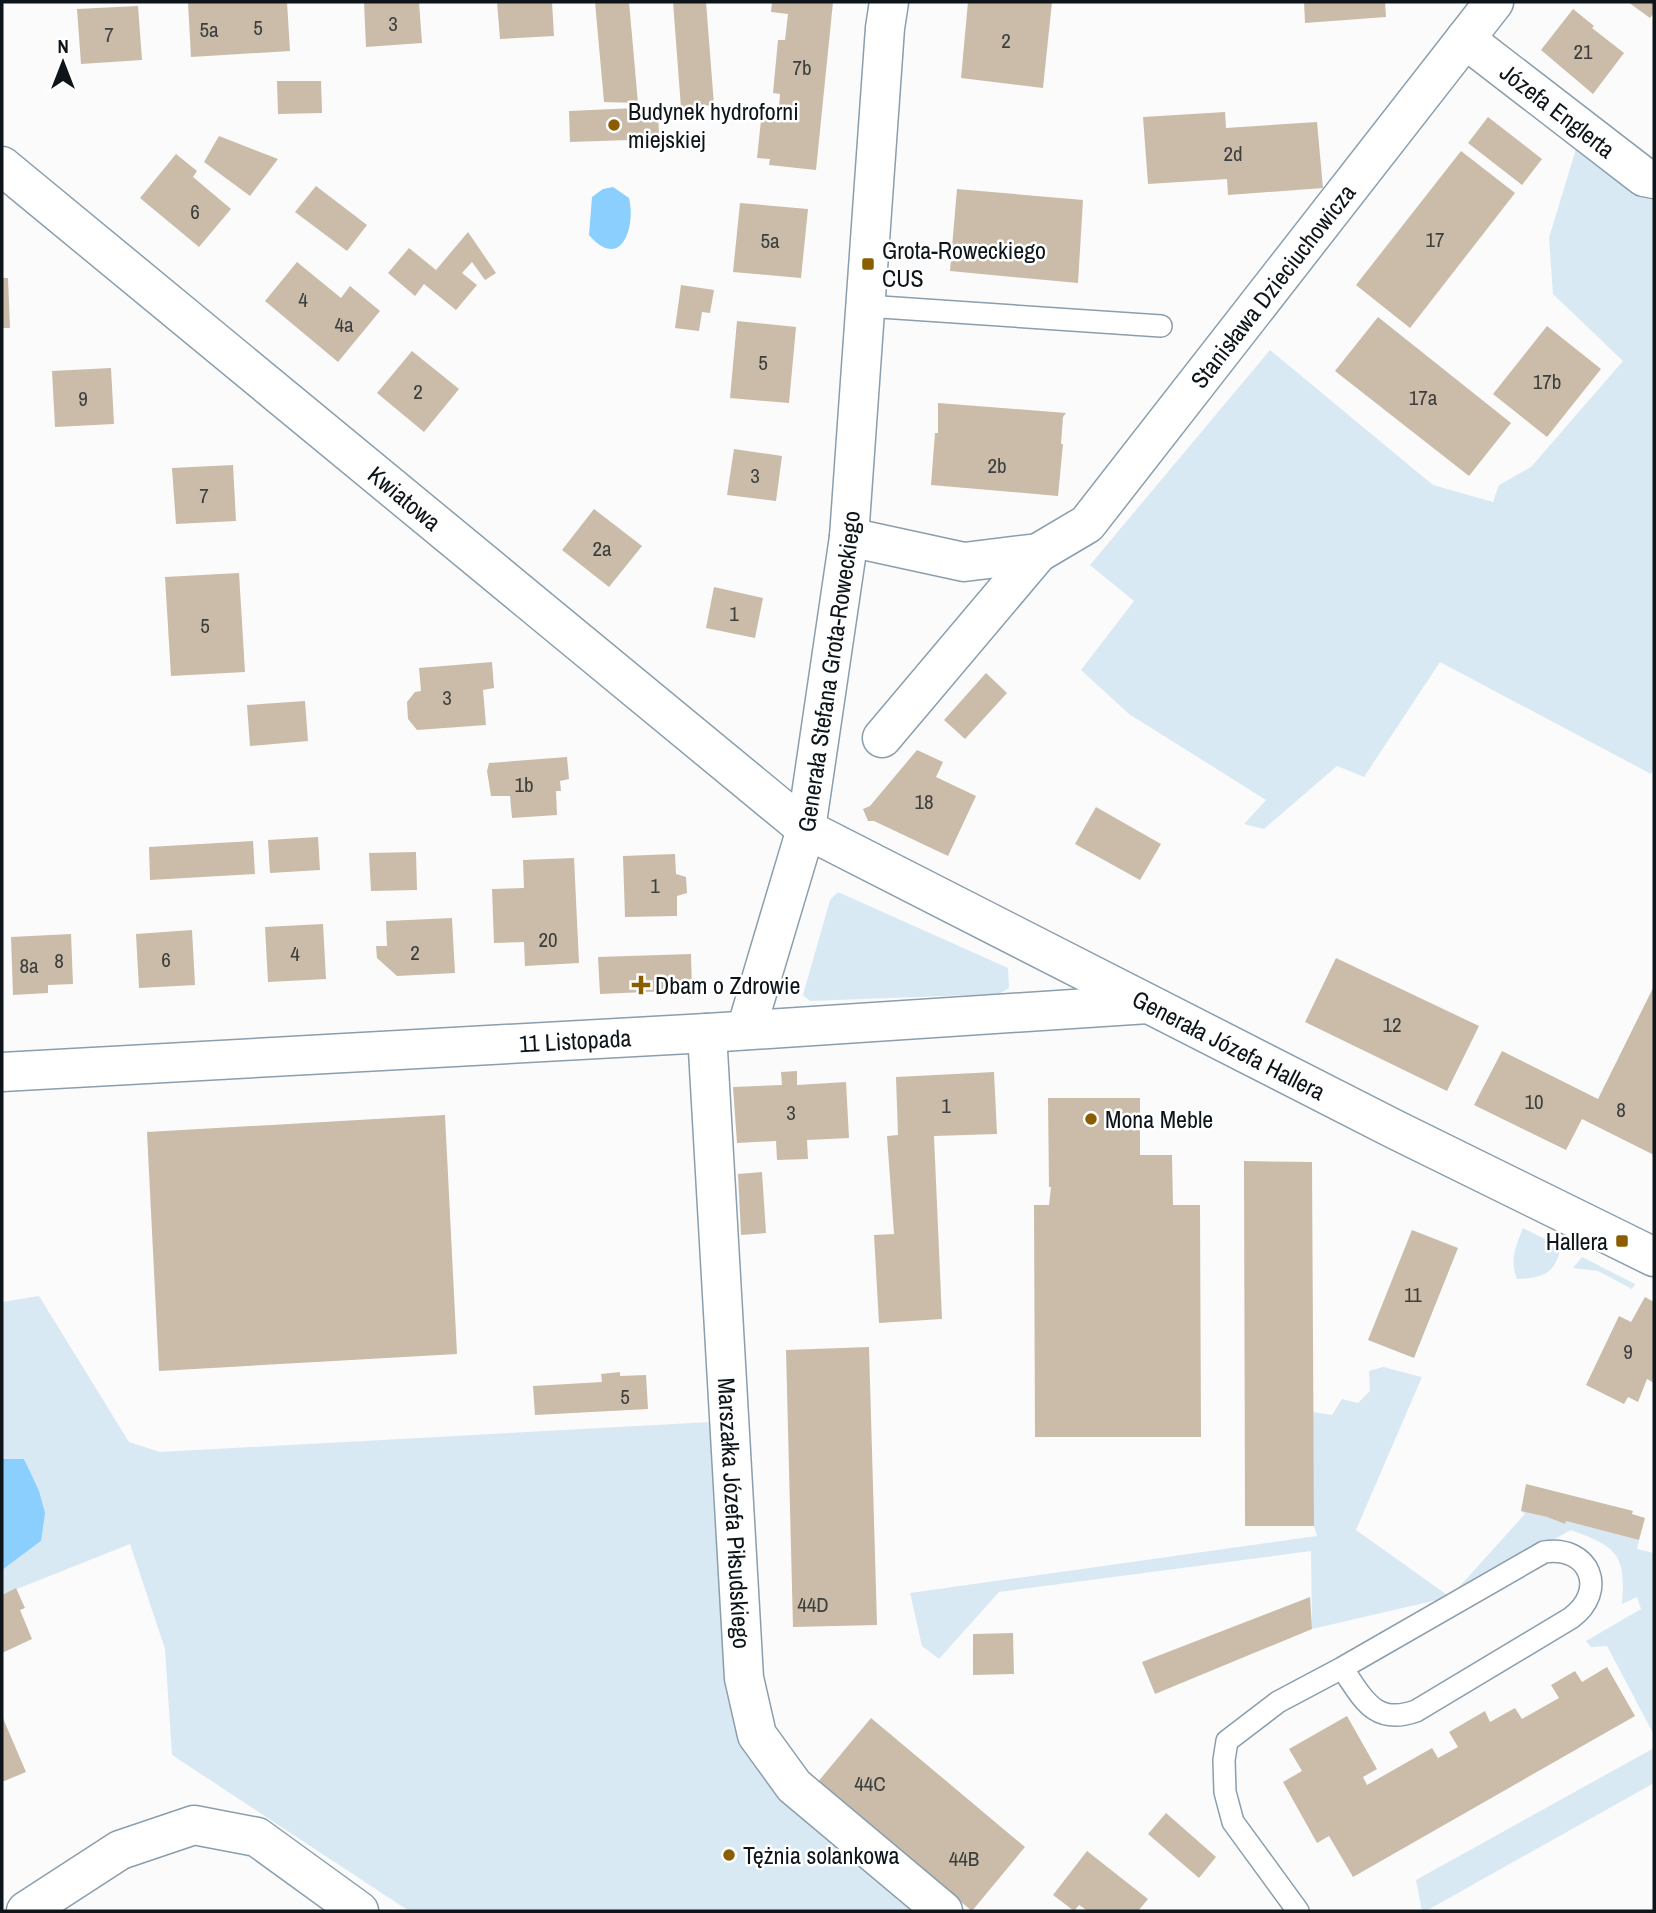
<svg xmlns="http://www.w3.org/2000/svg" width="1656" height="1913" font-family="'Archivo Narrow',sans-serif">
<rect width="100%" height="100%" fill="#fbfbfb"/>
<g fill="#d9e9f4">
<path d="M1582,129L1654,179V769L1651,774L1440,662L1364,777L1337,766L1264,829L1244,824L1266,800L1129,714L1081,670L1134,601L1090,565L1270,350L1433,485L1493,502L1499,485L1531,467L1623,361L1553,294L1549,238Z"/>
<path d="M838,892L1008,968L1009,988L999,994L810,1001L803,995L830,900Z"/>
<path d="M1523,1228L1561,1247C1555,1274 1543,1278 1517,1279C1509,1261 1516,1245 1523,1228Z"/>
<path d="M1582,1257L1635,1284L1632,1289L1598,1271L1573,1268Z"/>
<path d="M39,1296L129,1442L160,1452L729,1421L757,1735L943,1911H409L172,1755L165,1649L130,1544L2,1595V1570L41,1541L25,1459H2V1302Z"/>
<path d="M1383,1367L1422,1377L1356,1530L1450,1597L1525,1514L1521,1511L1547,1517L1565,1524L1566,1521L1639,1540L1637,1549L1654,1553V1735L1607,1646L1591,1647L1586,1641L1641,1609L1637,1597L1622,1604C1626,1554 1617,1547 1571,1530L1450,1597L1312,1629L1311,1551L999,1592L939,1659L922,1646L910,1593L1317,1536L1314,1526L1313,1412L1332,1415L1342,1399L1358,1403L1370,1391L1369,1371Z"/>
<path d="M1654,1748V1783L1426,1911H1422L1416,1880Z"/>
</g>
<g fill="#8acffd">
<path d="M613,187L629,198C636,227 621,272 589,235L592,197L603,189Z"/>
<path d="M2,1459H24L39,1491L45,1513L41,1541L2,1570Z"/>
</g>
<g fill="#cabca9">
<path d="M287,2L290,51L191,57L188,3Z"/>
<path d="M364,2H419L422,43L366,47Z"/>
<path d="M497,2H552L554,36L500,39Z"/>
<path d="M595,2H629L638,103L604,102Z"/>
<path d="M673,2H706L714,105L681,108Z"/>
<path d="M772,2H833L816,170L769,165L770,159L757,158L761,120L778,121L780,94L773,93L778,40H785L788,14L771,12Z"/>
<path d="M968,2H1052L1043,88L961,78Z"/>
<path d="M1304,2H1385L1386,17L1305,23Z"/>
<path d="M1628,2H1654V13L1650,18Z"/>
<path d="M138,6L142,60L81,64L77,9Z"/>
<path d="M1573,9L1594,26L1592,28L1624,53L1593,94L1541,50Z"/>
<path d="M277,81H321L322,113L278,114Z"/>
<path d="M658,107L659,139L570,142L569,111Z"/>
<path d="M1225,112L1226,128L1317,122L1323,188L1228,195L1227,179L1148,184L1143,117Z"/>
<path d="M1488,117L1542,159L1522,185L1468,143Z"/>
<path d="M219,136L278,159L250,196L204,162Z"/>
<path d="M1461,151L1515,193L1410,328L1356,285Z"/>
<path d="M176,154L197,171L193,177L231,209L199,247L140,198Z"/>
<path d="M316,186L367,225L347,251L295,212Z"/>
<path d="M957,189L1083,200L1078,283L950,271Z"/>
<path d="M740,203L808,209L801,278L733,272Z"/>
<path d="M468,232L496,273L485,280L472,262L462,273L477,285L456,310L424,284L415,296L388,273L409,248L436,270Z"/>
<path d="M297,262L341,298L350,286L380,311L338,362L265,301Z"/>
<path d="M2,278H8L10,328H2Z"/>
<path d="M681,285L714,290L710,313L702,312L699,331L675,328Z"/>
<path d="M1378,317L1511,423L1469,476L1335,371Z"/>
<path d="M737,321L796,327L789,403L730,398Z"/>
<path d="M1547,326L1601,369L1547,437L1493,394Z"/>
<path d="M412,351L459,389L424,432L377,393Z"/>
<path d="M111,368L114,424L55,427L52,371Z"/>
<path d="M938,403L1066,413L1063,417L1061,444H1063L1058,496L931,485L935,433H938Z"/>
<path d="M734,449L782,456L776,501L727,495Z"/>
<path d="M233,465L236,521L176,524L172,468Z"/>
<path d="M594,509L642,546L609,587L562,550Z"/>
<path d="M239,573L245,672L171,676L165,577Z"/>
<path d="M714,587L763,598L755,638L706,628Z"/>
<path d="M492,662L494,688L483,690L486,725L417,730L408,719L407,702L415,692L421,691L419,668Z"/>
<path d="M986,673L1007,693L965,739L944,720Z"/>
<path d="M305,701L308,741L250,746L247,705Z"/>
<path d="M917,750L943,762L936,777L976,796L948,856L874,821H868L863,809L870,806Z"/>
<path d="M567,757L569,779L560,781L561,791H556L557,815L512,818L510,796H491L487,771L489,763Z"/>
<path d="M1096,807L1161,844L1140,880L1075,844Z"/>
<path d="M318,837L320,870L270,873L268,840Z"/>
<path d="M253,841L255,874L150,880L149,847Z"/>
<path d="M416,852L417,890L371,891L369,853Z"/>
<path d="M675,854L676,874L686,877L687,893L677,896V916L625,917L623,856Z"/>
<path d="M574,858L579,963L525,966L524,942L494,943L492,889L524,888L523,860Z"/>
<path d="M452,918L455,973L397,976L377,958L376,946H387L386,921Z"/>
<path d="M323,924L326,979L268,982L265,927Z"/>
<path d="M192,930L195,985L139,988L136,934Z"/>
<path d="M71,934L73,984L48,985V993L13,995L11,937Z"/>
<path d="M691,954L692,990L600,994L598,957Z"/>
<path d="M1336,958L1479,1026L1447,1091L1305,1022Z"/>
<path d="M1654,986V1155L1582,1119L1566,1150L1474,1105L1502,1051L1598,1099Z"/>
<path d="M797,1071V1085L846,1082L849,1138L807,1140L808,1159L777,1160L776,1141L737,1143L733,1087L782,1085L781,1072Z"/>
<path d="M994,1072L997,1134L934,1136L942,1319L879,1323L874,1235L894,1234L887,1136L898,1135L896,1077Z"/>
<path d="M1048,1098H1140V1155H1172L1173,1205H1200L1201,1437H1035L1034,1205H1049L1051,1187H1049Z"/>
<path d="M445,1115L457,1354L159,1371L147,1132Z"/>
<path d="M1244,1161L1312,1162L1314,1526H1245Z"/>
<path d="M762,1172L766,1233L741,1235L738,1174Z"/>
<path d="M1412,1230L1458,1248L1414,1358L1368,1340Z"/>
<path d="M1645,1297L1654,1302V1383L1647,1379L1638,1402L1628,1397L1624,1404L1586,1385L1619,1316L1631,1322Z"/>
<path d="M869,1347L877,1625L793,1627L786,1350Z"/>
<path d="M620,1372V1376L646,1375L648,1409L535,1415L533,1386L602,1382L601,1374Z"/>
<path d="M1526,1484L1633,1511L1632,1514L1645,1518L1639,1540L1566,1521L1565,1524L1547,1517L1521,1511Z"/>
<path d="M16,1588L25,1608L20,1610L32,1639L2,1653V1595Z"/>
<path d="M1310,1597L1312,1629L1155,1694L1142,1662Z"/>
<path d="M1013,1633L1014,1674L973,1675V1634Z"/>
<path d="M1607,1667L1635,1716L1353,1877L1329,1836L1317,1843L1283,1782L1302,1771L1289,1749L1347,1716L1377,1769L1363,1777L1367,1785L1432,1748L1438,1758L1458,1747L1449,1732L1485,1711L1490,1722L1515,1708L1522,1719L1559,1698L1551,1685L1575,1671L1582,1682Z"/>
<path d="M2,1716L26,1772L2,1782Z"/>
<path d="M871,1718L1025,1847L972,1911L817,1783Z"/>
<path d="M1166,1813L1216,1857L1199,1878L1148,1834Z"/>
<path d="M1087,1851L1148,1899L1138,1911H1088L1079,1905L1074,1911L1053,1895Z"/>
</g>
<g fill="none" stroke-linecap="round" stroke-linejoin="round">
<defs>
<g id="lane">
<path d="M866,306L1161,326"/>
<path d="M1298,1911L1233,1822L1225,1792L1224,1760L1227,1741L1278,1702L1342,1668L1544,1552C1590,1545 1608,1591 1571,1618L1416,1711C1374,1726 1363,1698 1342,1668"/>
</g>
<g id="street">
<path id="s1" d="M1465,39L1644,177L1654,179"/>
<path id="s2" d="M2,166L806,829L1394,1129L1654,1257"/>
<path id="s3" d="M849,537L964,562L1038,553L1087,524L1494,2"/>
<path d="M882,738L1038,553"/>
<path id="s4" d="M746,1030L806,829L849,537L885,28L889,2"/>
<path id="s5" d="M707,1033L744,1678L757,1735L794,1786L943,1911"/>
<path id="s6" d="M2,1072L707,1033L1148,1004"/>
<path d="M26,1911L120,1850L194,1825L257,1837L359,1911"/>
</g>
</defs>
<use href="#lane" stroke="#8a9ead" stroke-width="24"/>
<use href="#street" stroke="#8a9ead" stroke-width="41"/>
<use href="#lane" stroke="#fff" stroke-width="21"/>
<use href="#street" stroke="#fff" stroke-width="38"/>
</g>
<g fill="#8a5d00" stroke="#fff" stroke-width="2.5">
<circle cx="614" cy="125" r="7"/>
<rect x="861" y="257" width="14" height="14" rx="3.5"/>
<path d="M637.5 974.5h7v7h7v7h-7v7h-7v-7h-7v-7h7z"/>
<circle cx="1091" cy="1119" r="7"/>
<rect x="1615" y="1234" width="14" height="14" rx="3.5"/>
<circle cx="729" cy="1855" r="7"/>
</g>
<g text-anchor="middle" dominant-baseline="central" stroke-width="5" stroke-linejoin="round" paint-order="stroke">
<g font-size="21" fill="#3c3f3e">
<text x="393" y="23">3</text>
<text x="258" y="27">5</text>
<text x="209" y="29">5a</text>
<text x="109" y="34">7</text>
<text x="1006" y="40">2</text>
<text x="1583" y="51">21</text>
<text x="802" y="67">7b</text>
<text x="1233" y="153">2d</text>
<text x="195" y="211">6</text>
<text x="1435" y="239">17</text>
<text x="770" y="240">5a</text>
<text x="303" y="299">4</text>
<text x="344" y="324">4a</text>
<text x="763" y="362">5</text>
<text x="1547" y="381">17b</text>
<text x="418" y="391">2</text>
<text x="1423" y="397">17a</text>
<text x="83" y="398">9</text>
<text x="997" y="465">2b</text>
<text x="755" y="475">3</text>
<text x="204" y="495">7</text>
<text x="602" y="548">2a</text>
<text x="734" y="613">1</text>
<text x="205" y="625">5</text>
<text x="447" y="697">3</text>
<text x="524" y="784">1b</text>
<text x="924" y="801">18</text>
<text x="655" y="885">1</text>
<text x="548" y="939">20</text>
<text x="415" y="952">2</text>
<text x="295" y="953">4</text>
<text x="166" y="959">6</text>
<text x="59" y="960">8</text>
<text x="29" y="965">8a</text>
<text x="1392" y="1024">12</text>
<text x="1534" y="1101">10</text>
<text x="946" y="1105">1</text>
<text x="1621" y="1109">8</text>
<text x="791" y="1112">3</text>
<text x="1413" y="1294">11</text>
<text x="1628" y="1351">9</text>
<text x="625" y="1396">5</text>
<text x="813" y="1604">44D</text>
<text x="870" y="1783">44C</text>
<text x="964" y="1858">44B</text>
</g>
<g font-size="24" fill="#0d151a" stroke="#fff" text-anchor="start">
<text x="628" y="111">Budynek hydroforni<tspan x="628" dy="28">miejskiej</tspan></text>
<text x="882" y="250">Grota-Roweckiego<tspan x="882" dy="28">CUS</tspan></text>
<text x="655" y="985">Dbam o Zdrowie</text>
<text x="1105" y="1119">Mona Meble</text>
<text x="1608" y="1241" text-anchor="end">Hallera</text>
<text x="743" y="1855">Tężnia solankowa</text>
</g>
<g font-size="24" fill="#0d151a" stroke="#fff">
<text stroke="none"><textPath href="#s1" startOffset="117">Józefa Englerta</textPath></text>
<text stroke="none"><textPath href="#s3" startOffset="551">Stanisława Dzieciuchowicza</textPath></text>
<text stroke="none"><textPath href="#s2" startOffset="522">Kwiatowa</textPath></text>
<text stroke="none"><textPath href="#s4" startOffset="369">Generała Stefana Grota-Roweckiego</textPath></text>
<text stroke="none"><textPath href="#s6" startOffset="574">11 Listopada</textPath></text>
<text stroke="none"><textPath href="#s2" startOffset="1517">Generała Józefa Hallera</textPath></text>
<text stroke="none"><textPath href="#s5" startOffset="481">Marszałka Józefa Piłsudskiego</textPath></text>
</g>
</g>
<rect width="1656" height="1913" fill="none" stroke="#0d151a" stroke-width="7"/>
<g transform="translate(63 63)" stroke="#ffffff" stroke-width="5" paint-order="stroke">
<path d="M0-5L12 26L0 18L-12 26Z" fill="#0d151a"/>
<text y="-10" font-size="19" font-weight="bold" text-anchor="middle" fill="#0d151a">N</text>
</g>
</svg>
